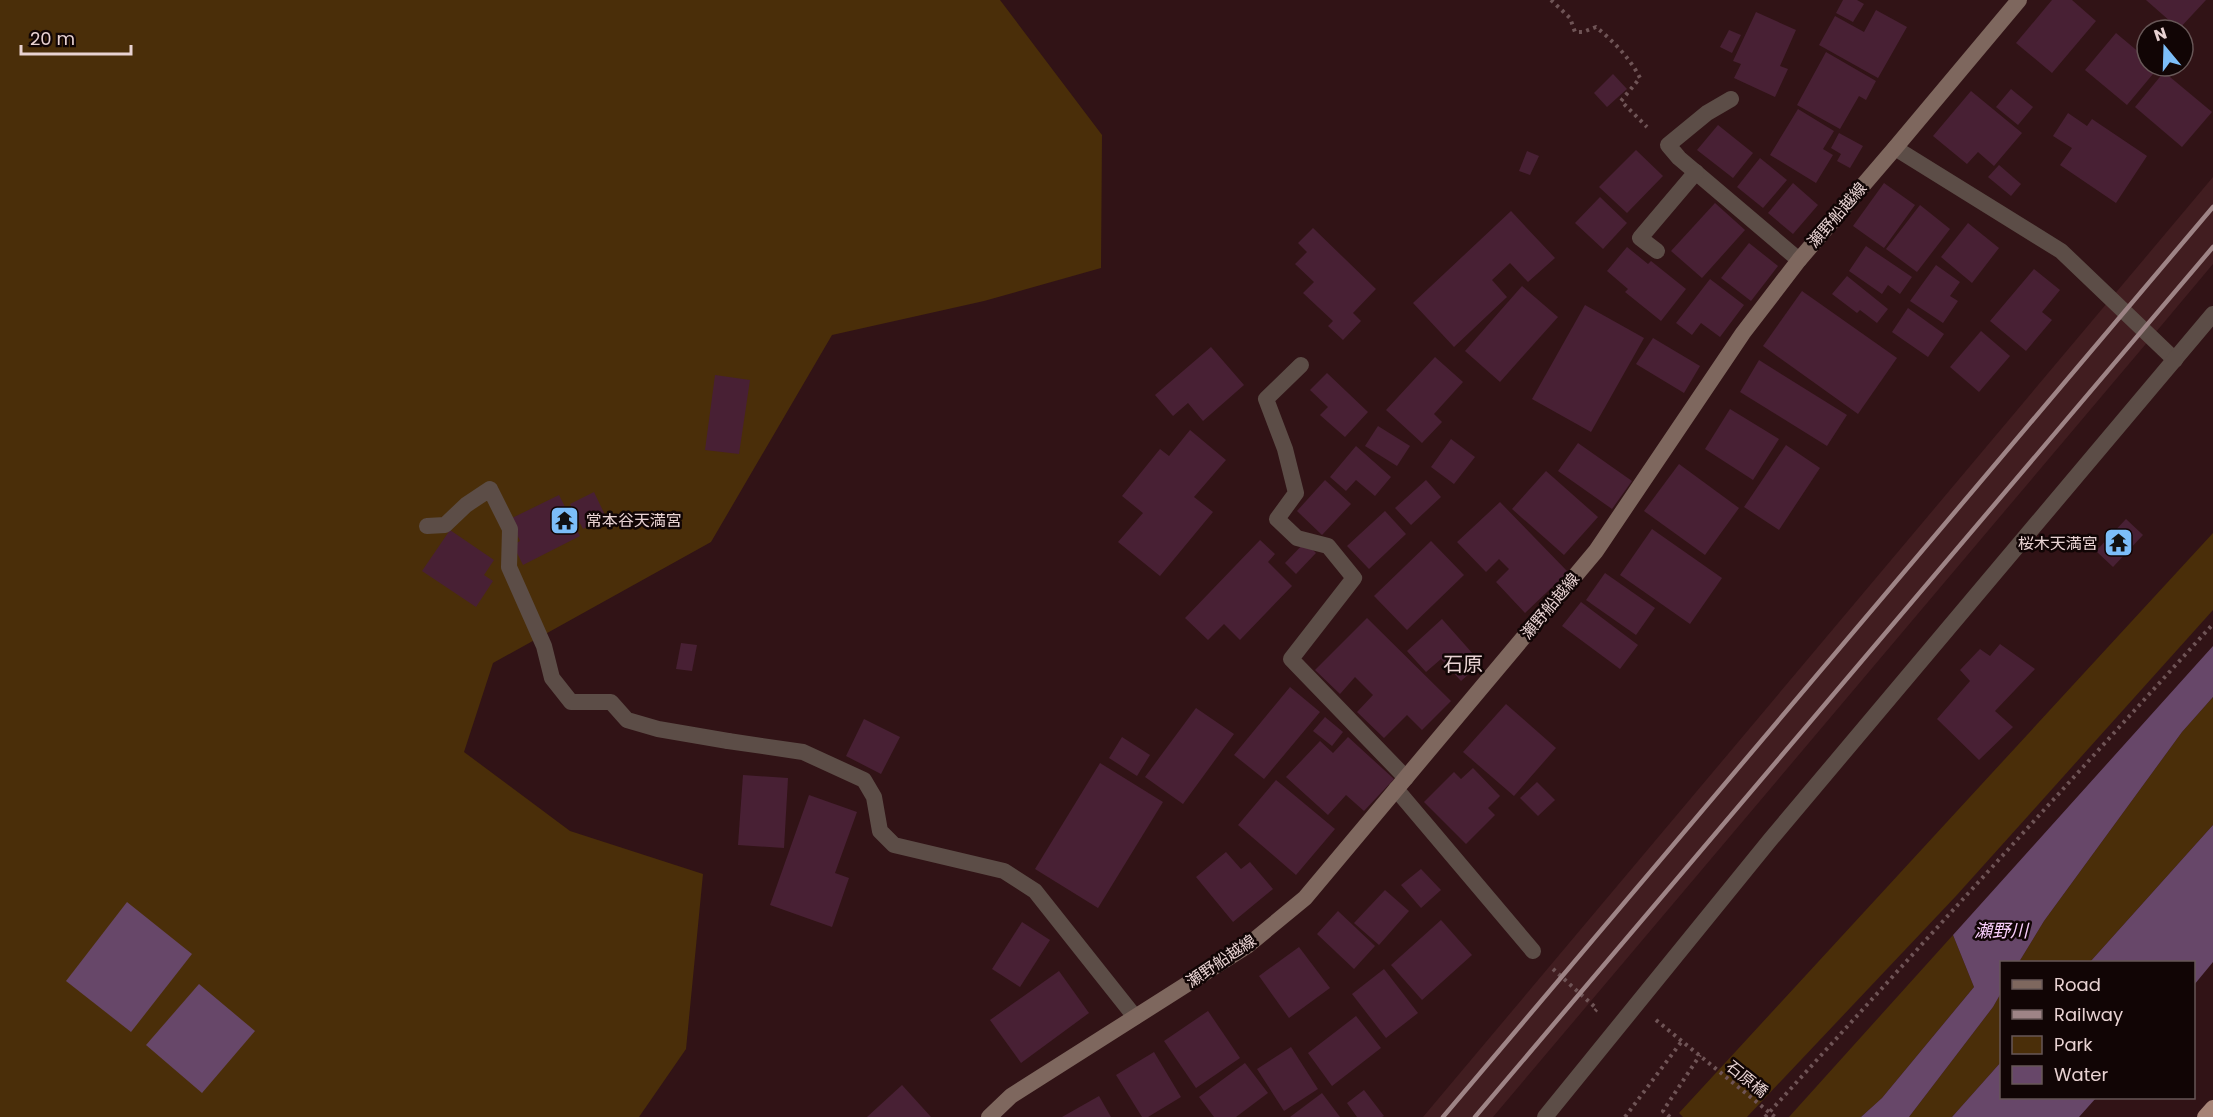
<svg xmlns="http://www.w3.org/2000/svg" width="2213" height="1117" font-family="Poppins,'Noto Sans JP',sans-serif">
<rect width="100%" height="100%" fill="#311316"/>
<path fill="#411d20" d="M2213,177V264L2161,326L1493,1117H1423Z"/>
<g fill="#4a2e09">
<path d="M0,0H1000L1102,135L1101,268L984,301L832,335L711,542L493,663L464,752L570,831L703,874L686,1049L639,1117H0Z"/>
<path d="M2213,533V610L1956,896L1747,1117H1683L1679,1113Z"/>
<path d="M2213,697V825L2090,962H2019L2044,921L2182,732Z"/>
<path d="M1953,935L1974,987L1882,1098L1861,1117H1789Z"/>
<path d="M2001,993V1062L1952,1117H1909L1993,1007Z"/>
</g>
<g fill="#674769">
<path d="M2213,646V697L2182,732L2044,921L2019,962H2002L2001,993L1993,1007L1909,1117H1861L1882,1098L1974,987L1953,935Z"/>
<path d="M2213,825V962L2194,985V962H2090Z"/>
<path d="M127,902L192,954L131,1032L66,981Z"/>
<path d="M199,984L255,1031L202,1093L146,1045Z"/>
<path d="M2001,1062L2002,1098H2096L2079,1117H1952Z"/>
</g>
<g fill="#482034">
<path d="M1843,0H1857L1864,4L1853,22L1836,13Z"/>
<path d="M2052,0H2072L2096,21L2052,73L2016,43Z"/>
<path d="M2146,0H2206L2179,29Z"/>
<path d="M1876,10L1907,27L1878,78L1819,45L1835,16L1864,32Z"/>
<path d="M1756,12L1796,30L1780,66L1788,69L1775,97L1734,78L1741,64L1733,61Z"/>
<path d="M1729,30L1741,35L1732,53L1720,47Z"/>
<path d="M2116,33L2147,59V66H2155L2158,68L2127,105L2085,70Z"/>
<path d="M1826,52L1876,81L1866,100L1859,96L1840,129L1797,105Z"/>
<path d="M2164,72L2212,112L2182,147L2135,107Z"/>
<path d="M1613,74L1627,89L1607,107L1594,93Z"/>
<path d="M2011,89L2033,107L2018,125L1996,107Z"/>
<path d="M1971,91L2022,133L1994,166L1978,152L1967,164L1933,136Z"/>
<path d="M1798,109L1834,131L1823,149L1833,155L1816,183L1770,155Z"/>
<path d="M2068,113L2087,126L2092,119L2147,156L2116,203L2060,165L2072,148L2053,136Z"/>
<path d="M1718,125L1753,153L1733,178L1697,150Z"/>
<path d="M1839,133L1863,146L1850,168L1837,161L1841,154L1831,148Z"/>
<path d="M1636,150L1663,176L1627,213L1599,187Z"/>
<path d="M1527,151L1539,156L1530,175L1519,171Z"/>
<path d="M1760,158L1787,180L1763,208L1737,187Z"/>
<path d="M1999,165L2021,184L2011,196L1988,177Z"/>
<path d="M1793,183L1818,205L1793,234L1768,213Z"/>
<path d="M1884,183L1915,205L1884,248L1853,226Z"/>
<path d="M1600,197L1627,223L1603,249L1575,223Z"/>
<path d="M1715,203L1745,230L1702,278L1671,251Z"/>
<path d="M1920,205L1950,229L1917,272L1886,249Z"/>
<path d="M1511,211L1555,258L1528,282L1510,263L1492,280L1507,297L1454,347L1413,303Z"/>
<path d="M1968,223L1999,248L1972,283L1941,257Z"/>
<path d="M1313,228L1376,289L1353,313L1361,321L1343,340L1328,326L1333,321L1303,293L1314,282L1295,264L1307,252L1298,243Z"/>
<path d="M1749,243L1778,266L1751,301L1721,278Z"/>
<path d="M1866,246L1912,277L1900,294L1888,285L1882,294L1849,271Z"/>
<path d="M1627,247L1648,264L1651,261L1686,289L1661,321L1625,292L1628,289L1607,271Z"/>
<path d="M1936,265L1960,282L1950,296L1958,301L1943,323L1910,301Z"/>
<path d="M2034,269L2060,290L2042,312L2052,320L2026,351L1990,321Z"/>
<path d="M1847,276L1888,309L1877,323L1860,310L1857,313L1832,294Z"/>
<path d="M1710,279L1744,305L1720,337L1701,323L1692,335L1676,323Z"/>
<path d="M1522,286L1558,317L1500,382L1465,351Z"/>
<path d="M1802,291L1897,358L1858,414L1763,346Z"/>
<path d="M1585,305L1644,338L1591,432L1532,399Z"/>
<path d="M1908,308L1944,334L1928,357L1892,332Z"/>
<path d="M1981,331L2010,356L1979,392L1950,367Z"/>
<path d="M1653,338L1700,366L1684,393L1636,364Z"/>
<path d="M1211,347L1244,385L1203,421L1188,403L1173,416L1155,395Z"/>
<path d="M1435,357L1463,382L1434,414L1442,422L1422,443L1386,410Z"/>
<path d="M1759,360L1847,415L1827,446L1740,392Z"/>
<path d="M1327,373L1368,412L1345,437L1320,415L1328,407L1310,390Z"/>
<path d="M715,375L750,380L739,454L705,450Z"/>
<path d="M1730,409L1779,439L1753,480L1705,449Z"/>
<path d="M1378,426L1410,446L1397,466L1365,446Z"/>
<path d="M1190,430L1226,460L1194,497L1213,512L1160,576L1118,542L1143,513L1122,496L1160,449L1169,456Z"/>
<path d="M1451,439L1475,457L1454,484L1431,467Z"/>
<path d="M1578,443L1632,481L1612,509L1558,471Z"/>
<path d="M1786,445L1820,468L1779,530L1744,507Z"/>
<path d="M1356,446L1391,477L1375,496L1356,480L1346,491L1330,477Z"/>
<path d="M1679,464L1739,508L1705,555L1644,511Z"/>
<path d="M1546,471L1598,517L1564,555L1512,509Z"/>
<path d="M1325,480L1351,504L1322,535L1297,511Z"/>
<path d="M1426,480L1441,497L1411,525L1395,508Z"/>
<path d="M594,492L606,517L583,529L570,504Z"/>
<path d="M559,495L580,536L523,565L513,545L520,541L510,519Z"/>
<path d="M1500,502L1568,572L1525,613L1496,582L1509,569L1499,559L1486,572L1457,542Z"/>
<path d="M1385,511L1406,534L1369,569L1347,546Z"/>
<path d="M2126,519L2143,535L2113,567L2096,551Z"/>
<path d="M1652,529L1722,578L1690,624L1620,575Z"/>
<path d="M450,530L494,560L484,575L493,581L476,607L422,571Z"/>
<path d="M1260,540L1275,554L1268,562L1292,586L1240,640L1224,624L1208,640L1185,618Z"/>
<path d="M1431,541L1464,575L1407,630L1374,596Z"/>
<path d="M1305,542L1316,553L1296,574L1285,563Z"/>
<path d="M1605,573L1655,608L1636,635L1586,600Z"/>
<path d="M1581,602L1638,645L1620,669L1562,626Z"/>
<path d="M1367,618L1451,701L1422,730L1407,715L1384,738L1357,712L1373,695L1355,677L1340,694L1315,670Z"/>
<path d="M1442,619L1481,663L1461,681L1441,659L1426,672L1407,651Z"/>
<path d="M681,643L697,645L692,671L676,669Z"/>
<path d="M2000,644L2035,669L1995,711L2013,727L1979,760L1937,719L1970,681L1960,670L1980,649L1990,656Z"/>
<path d="M1290,687L1320,712L1264,779L1234,755Z"/>
<path d="M1506,704L1556,748L1514,796L1463,752Z"/>
<path d="M1196,708L1234,734L1183,804L1145,777Z"/>
<path d="M1325,717L1343,732L1332,746L1313,731Z"/>
<path d="M864,719L900,737L881,774L846,756Z"/>
<path d="M1122,737L1150,755L1137,776L1109,758Z"/>
<path d="M1348,737L1394,779L1364,811L1346,795L1328,815L1286,777L1320,741L1333,753Z"/>
<path d="M1100,763L1163,802L1098,908L1035,869Z"/>
<path d="M1473,768L1500,796L1488,808L1495,815L1466,844L1424,802L1454,772L1461,779Z"/>
<path d="M743,775L788,778L784,848L738,845Z"/>
<path d="M1276,780L1335,829L1296,875L1238,825Z"/>
<path d="M1537,782L1555,800L1538,816L1520,798Z"/>
<path d="M809,795L857,812L835,873L849,878L832,927L770,905Z"/>
<path d="M1226,852L1241,869L1250,862L1273,889L1233,922L1196,877Z"/>
<path d="M1421,869L1441,890L1421,908L1401,885Z"/>
<path d="M1385,890L1409,911L1379,945L1354,923Z"/>
<path d="M1338,911L1375,946L1354,969L1317,934Z"/>
<path d="M1441,920L1472,955L1422,1000L1391,965Z"/>
<path d="M1022,922L1050,940L1020,987L992,969Z"/>
<path d="M1299,947L1330,988L1289,1018L1259,976Z"/>
<path d="M1384,969L1418,1013L1386,1038L1352,994Z"/>
<path d="M1059,971L1089,1013L1021,1063L990,1020Z"/>
<path d="M1208,1011L1240,1058L1196,1088L1164,1041Z"/>
<path d="M1356,1016L1381,1048L1332,1086L1308,1053Z"/>
<path d="M1291,1047L1318,1089L1284,1111L1257,1069Z"/>
<path d="M1154,1052L1181,1097L1148,1117H1142L1116,1075Z"/>
<path d="M1245,1063L1268,1093L1236,1117H1214L1199,1097Z"/>
<path d="M902,1085L931,1117H867Z"/>
<path d="M1364,1090L1384,1116L1382,1117H1357L1347,1103Z"/>
<path d="M1322,1093L1340,1117H1290Z"/>
<path d="M1099,1096L1111,1117H1062Z"/>
</g>
<g fill="none" stroke-linecap="round" stroke-linejoin="round">
<g stroke="#6f5456" stroke-width="4" stroke-dasharray="3 4.5" stroke-linecap="butt">
<path d="M1551,0L1570,18L1575,32H1583L1596,27C1613,41 1630,58 1640,78L1621,101L1647,127"/>
<path d="M1553,969L1597,1009L1595,1011"/>
<path d="M1656,1020L1775,1117"/>
<path d="M1625,1117L1682,1041"/>
<path d="M1670,1117L1663,1111L1700,1055"/>
<path d="M1765,1117L2213,624"/>
</g>
<g stroke="#5c4d47" stroke-width="16">
<path d="M1731,99L1707,113L1668,145L1679,158L1799,260"/>
<path d="M1657,251L1640,238L1696,172"/>
<path d="M427,526L445,525L466,505L490,489L510,529L509,567L544,646L552,678L571,702H611L627,720L658,729L728,741"/>
<path d="M1396,789L1533,951"/>
</g>
<g stroke="#5c4d47" stroke-width="16">
<path d="M1895,148L2061,251L2175,360"/>
<path d="M1301,365L1266,399L1285,449L1296,493L1277,519L1297,538L1328,546L1354,578L1291,659L1406,778"/>
<path d="M728,741L803,752L864,780L874,797L880,831L894,845L1004,871L1035,891L1135,1017"/>
</g>
<path stroke="#5c4d47" stroke-width="16" d="M1545,1117L1770,840L2213,314"/>
<path stroke="#7e675e" stroke-width="16" d="M989,1117L1011,1096L1247,946L1305,898L1596,551L1743,333L1799,260L1895,148L2019,0"/>
<path stroke="#a68477" stroke-width="16" d="M2205,1117L2213,1108"/>
<g stroke="#9e8486" stroke-width="4.5">
<path d="M1443,1117L2213,207"/>
<path d="M1475,1117L2213,247"/>
</g>
</g>
<defs>
<symbol id="temple-square" viewBox="-11 -11 22 22"><rect x="-9" y="-9" width="18" height="18" rx="4" fill="#7cbef9" stroke="#110505"/><path d="M0-6L5-2H3V0L6.5 2.5H4V6H1.5V3h-3V6H-4V2.5H-6.5L-3 0V-2H-5Z" fill="#111"/></symbol>
</defs>
<g fill-rule="evenodd">
<use href="#temple-square" x="548" y="504" width="33" height="33"/>
<use href="#temple-square" x="2102" y="526" width="33" height="33"/>
</g>
<g text-anchor="middle" dominant-baseline="central" stroke-width="5" stroke-linejoin="round" paint-order="stroke">
<g font-size="16" fill="#e8d2d2" stroke="#110505">
<text transform="translate(1837 215) rotate(-49)">瀬野船越線</text>
<text transform="translate(1550 606) rotate(-50)">瀬野船越線</text>
<text transform="translate(1221 961) rotate(-34)">瀬野船越線</text>
<text transform="translate(1747 1079) rotate(39)">石原橋</text>
</g>
<g font-size="16" fill="#e8d2d2" stroke="#110505" text-anchor="start">
<text x="586" y="520">常本谷天満宮</text>
<text x="2098" y="543" text-anchor="end">桜木天満宮</text>
</g>
<g font-size="18" font-style="italic" fill="#f8cdfb" stroke="#110505">
<text x="2001" y="930">瀬野川</text>
</g>
<g font-size="20" fill="#e8d2d2" stroke="#110505">
<text x="1463" y="664">石原</text>
</g>
</g>
<rect x="2000" y="961" width="195" height="138" fill="#110505" stroke="#675757" stroke-width="1.5"/>
<rect x="2012" y="980" width="30" height="9" fill="#7e675e" stroke="#675757" stroke-width="1.5"/>
<text x="2054" y="991" font-size="18" fill="#e8d2d2">Road</text>
<rect x="2012" y="1010" width="30" height="9" fill="#9e8486" stroke="#675757" stroke-width="1.5"/>
<text x="2054" y="1021" font-size="18" fill="#e8d2d2">Railway</text>
<rect x="2012" y="1036" width="30" height="18" fill="#4a2e09" stroke="#675757" stroke-width="1.5"/>
<text x="2054" y="1051" font-size="18" fill="#e8d2d2">Park</text>
<rect x="2012" y="1066" width="30" height="18" fill="#674769" stroke="#675757" stroke-width="1.5"/>
<text x="2054" y="1081" font-size="18" fill="#e8d2d2">Water</text>
<g transform="translate(2165 48) rotate(341)"><circle r="28" fill="#110505" stroke="#675757" stroke-width="1.5"/>
<path d="M0-4.5L10 22L0 15L-10 22Z" fill="#7cbef9"/>
<text y="-9" font-size="16" font-weight="bold" text-anchor="middle" fill="#e8d2d2">N</text>
</g>
<path d="M21 45v9h110v-9" fill="none" stroke="#e8d2d2" stroke-width="3"/>
<text x="30" y="45" font-size="18" fill="#e8d2d2" stroke="#110505" stroke-width="4.5" paint-order="stroke">20 m</text>
</svg>
